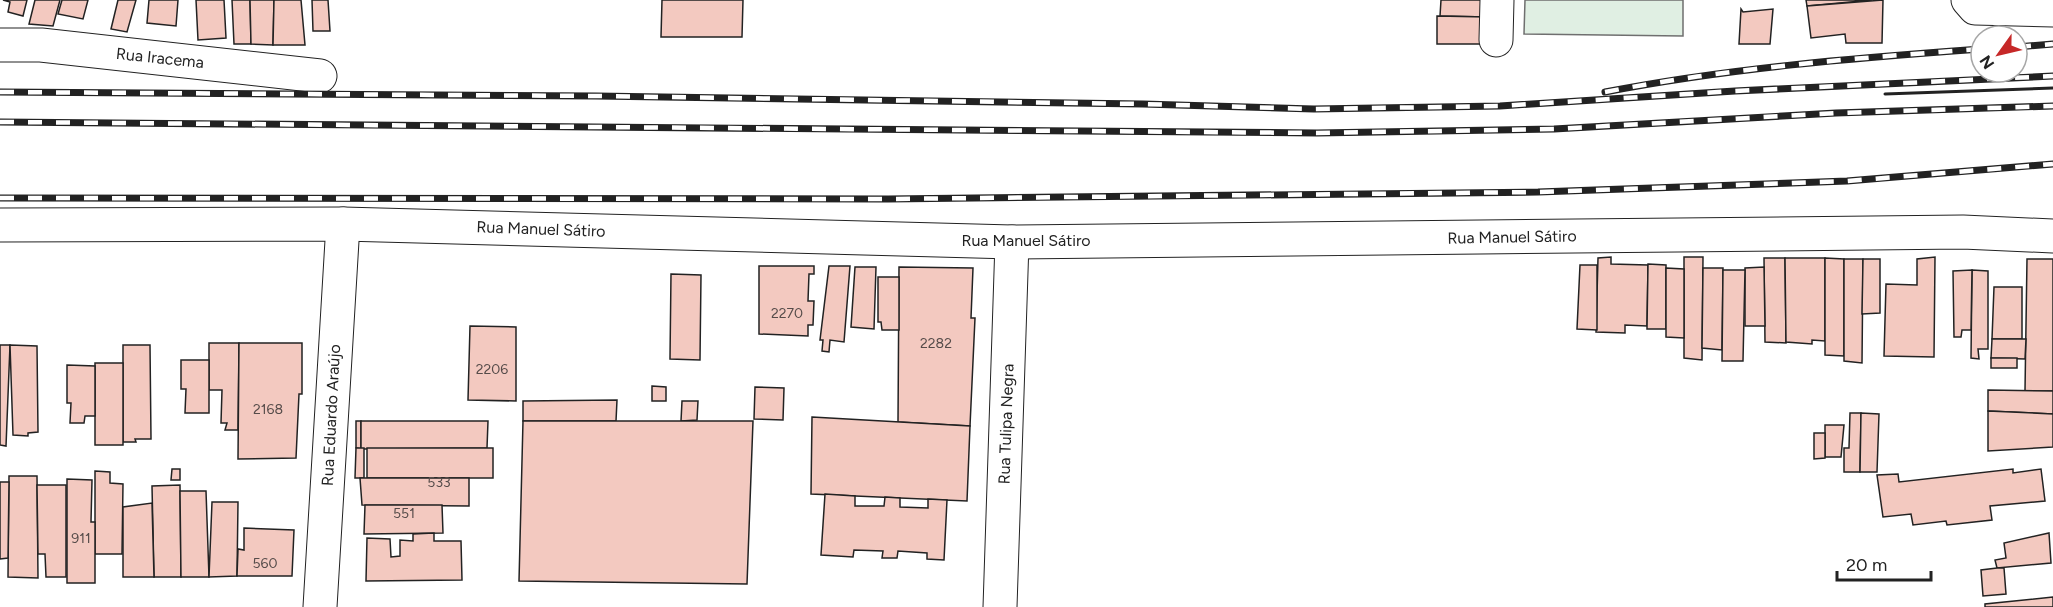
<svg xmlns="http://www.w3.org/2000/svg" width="2053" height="607" font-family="Figtree,sans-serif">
<rect width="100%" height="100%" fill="#fff"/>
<path fill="#e0efe3" stroke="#6f6f6f" stroke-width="1.5" d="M1525,0H1683V36L1524,34Z"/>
<g fill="#f3c9c0" stroke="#222" stroke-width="1.5">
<path d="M3,0H27L23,16L8,12L10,2Z"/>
<path d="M35,0H60L53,26L29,24Z"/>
<path d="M62,0H88L83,19L58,14Z"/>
<path d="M118,0H136L127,32L111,29Z"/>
<path d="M149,0H178L176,26L147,23Z"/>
<path d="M196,0H224L226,38L198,40Z"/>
<path d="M232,0H250L251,44H234Z"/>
<path d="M250,0H274L273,45L251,44Z"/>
<path d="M274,0H301L305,45H273Z"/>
<path d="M312,0H328L330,31H313Z"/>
<path d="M662,0H743L742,37H661Z"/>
<path d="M1441,0H1491L1487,17L1440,16Z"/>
<path d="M1806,0H1872L1807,6Z"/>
<path d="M1883,0L1882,43H1846L1845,34L1811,38L1807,6Z"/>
<path d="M1741,9L1743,12L1773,9L1770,44H1739Z"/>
<path d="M1437,16L1487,17L1486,44H1437Z"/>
<path d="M1611,257V264L1648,265L1647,326L1625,325V333L1596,332L1598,258Z"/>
<path d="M1684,257H1703L1702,360L1684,358Z"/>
<path d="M1935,257L1934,357L1884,356L1886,284L1917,285V259Z"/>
<path d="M1764,258H1785L1786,343L1765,342Z"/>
<path d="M1785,258H1825V341L1812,340V344L1786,342Z"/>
<path d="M1825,258L1844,259V356L1825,355Z"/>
<path d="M1844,259H1863L1862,363L1844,361Z"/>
<path d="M1863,259H1880V313L1862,314Z"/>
<path d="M2027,259H2053V391H2025Z"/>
<path d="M1648,264L1666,265V329H1647Z"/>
<path d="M1580,265H1597V330L1577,329Z"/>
<path d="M759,266H814V274H809L808,301H814L813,325H808V336L759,334Z"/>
<path d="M829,266H850L844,342L830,340L829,352L822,351L823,340H820Z"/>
<path d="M855,267H876L874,329L851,327Z"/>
<path d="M899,267L973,268L971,318H975L970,426L898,422Z"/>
<path d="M1764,267L1765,326H1745V268Z"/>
<path d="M1666,268L1684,269V338L1666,337Z"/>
<path d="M1703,268H1723L1722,350L1702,348Z"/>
<path d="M1723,270H1745L1743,361H1722Z"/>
<path d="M1972,270L1988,271V349H1978L1979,359L1971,358Z"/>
<path d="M1972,270L1971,330H1962L1961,337H1954L1953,271Z"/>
<path d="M671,274L701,275L700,360L670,359Z"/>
<path d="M878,277H899V330H882L881,322H878Z"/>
<path d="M1994,287H2022V339H1992Z"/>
<path d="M470,326L516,327V401L468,400Z"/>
<path d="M1992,339H2026L2025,359L1991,358Z"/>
<path d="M209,343H239L238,430H225L227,423H221L222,390H209Z"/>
<path d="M239,343H302V394H299L296,458L238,459Z"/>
<path d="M0,345H10L6,446L0,445Z"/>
<path d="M10,345L37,346L38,432L28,433V436L13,435Z"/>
<path d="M123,345H150L151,439H135L136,442H123Z"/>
<rect x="1991" y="358" width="26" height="10"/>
<path d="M181,360H209V413H185L186,389H181Z"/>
<rect x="95" y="363" width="28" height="82"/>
<path d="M67,365L95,366V416H85L84,423H70L71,403H67Z"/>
<path d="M652,386L666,387V401H652Z"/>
<path d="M755,387L784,388L783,420L754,419Z"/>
<path d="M1988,390L2053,391V414L1988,411Z"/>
<path d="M617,400L616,421H523V401Z"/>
<path d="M682,401H698L697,420L681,421Z"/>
<path d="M1988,411L2053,414V447L1988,451Z"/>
<path d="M1850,413H1861L1860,472H1844V448H1849Z"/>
<path d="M1861,413L1879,414L1877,472H1860Z"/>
<path d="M812,417L970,426L967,501L811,494Z"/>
<path d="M356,421H361V449L356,448Z"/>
<path d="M361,421H488L487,448L361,449Z"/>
<path d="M523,421H753L747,584L519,581Z"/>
<path d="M1825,425H1844L1841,457H1825Z"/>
<path d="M1814,433H1825V458L1814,459Z"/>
<path d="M356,448H364V478H355Z"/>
<rect x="367" y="448" width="126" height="30"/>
<path d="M172,469H180V480H171Z"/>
<path d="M2013,469V473L2041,469L2045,501L1990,506L1992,520L1947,525L1946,521L1913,525L1911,514L1883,517L1877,475L1898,474L1899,482Z"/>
<path d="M95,471L110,472V483L123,484L122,554H95Z"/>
<path d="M9,476H37L38,578L8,577Z"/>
<path d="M360,478H469V506L362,505Z"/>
<path d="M67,479L92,480L91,522H95V583H67Z"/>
<path d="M0,482H9L8,558L0,559Z"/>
<path d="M37,485H66V577H46L45,554H38Z"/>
<path d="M180,485L181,577H154L152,486Z"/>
<path d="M180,491H206L209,577H181Z"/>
<path d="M825,494L855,496V506H884L885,497L900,498V507L928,508V499L947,500L944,560L927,559V553L898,551L897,558H882L883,551L854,550L853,557L821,555Z"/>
<path d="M212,502H238L237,576L209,577Z"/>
<path d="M152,503L154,577H123V507Z"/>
<path d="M365,505H442L443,533L364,534Z"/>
<path d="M244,528L294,530L292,576H237L238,549L244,550Z"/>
<path d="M434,533V541H461L462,580L366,581L367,538L390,539L391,557L400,556V540L413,541V534Z"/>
<path d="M2049,533L2051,563L1997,568L1995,560L2006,558L2004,543Z"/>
<path d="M1997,568H2004L2006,594L1983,596L1981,570Z"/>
<path d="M2053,597V607H1985V604Z"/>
</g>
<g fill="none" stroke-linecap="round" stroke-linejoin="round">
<defs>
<g id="minor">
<path d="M1968,0L1975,8L2053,10"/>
<path d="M1496,40L1497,0"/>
<path d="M0,45H41L320,76"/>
<path d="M0,225L343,224L1012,242L1963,232L2053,236"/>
<path d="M320,607L343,224"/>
<path d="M1000,607L1012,242"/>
</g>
</defs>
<use href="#minor" stroke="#222" stroke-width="35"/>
<use href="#minor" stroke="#fff" stroke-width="33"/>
<defs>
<g id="rail">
<path d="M2017,47L2053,44"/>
<path d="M0,92L596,96L1143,104L1314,109L1500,106L1735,91L2053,76"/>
<path d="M1605,92C1729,68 1855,58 1981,49"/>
<path d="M0,122L1317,133L1554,129L1836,113L2053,106"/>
<path d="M0,198L888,199L1538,192L1847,181L2053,164"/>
</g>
</defs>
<use href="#rail" stroke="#222" stroke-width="7"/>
<use href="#rail" stroke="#fff" stroke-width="4.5" stroke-dasharray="14" stroke-linecap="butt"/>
<path stroke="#222" stroke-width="3" d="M1885,94L2053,88"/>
</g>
<g text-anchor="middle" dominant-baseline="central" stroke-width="4.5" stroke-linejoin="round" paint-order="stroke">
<g font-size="14" fill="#564c4a">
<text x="787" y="313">2270</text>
<text x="936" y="343">2282</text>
<text x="492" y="369">2206</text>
<text x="268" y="409">2168</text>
<text x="439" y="482">533</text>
<text x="404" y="513">551</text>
<text x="81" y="538">911</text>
<text x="265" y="563">560</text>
</g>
<g font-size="16" fill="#222" stroke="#fff">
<text transform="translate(160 58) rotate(6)">Rua Iracema</text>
<text transform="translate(541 229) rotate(2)">Rua Manuel Sátiro</text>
<text transform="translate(1512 237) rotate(-1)">Rua Manuel Sátiro</text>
<text x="1026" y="240">Rua Manuel Sátiro</text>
<text transform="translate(331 415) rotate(-87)">Rua Eduardo Araújo</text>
<text transform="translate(1006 424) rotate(-88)">Rua Tulipa Negra</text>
</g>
</g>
<g transform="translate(1999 54) rotate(236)"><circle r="28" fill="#ffffff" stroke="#a7a7a7" stroke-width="1.5"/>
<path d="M0-4.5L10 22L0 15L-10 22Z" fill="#c62828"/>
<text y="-9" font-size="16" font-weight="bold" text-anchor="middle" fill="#222222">N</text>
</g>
<path d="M1837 571v9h94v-9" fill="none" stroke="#222222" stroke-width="3"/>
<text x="1846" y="571" font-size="18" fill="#222222" stroke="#ffffff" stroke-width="4.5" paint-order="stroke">20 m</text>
</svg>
